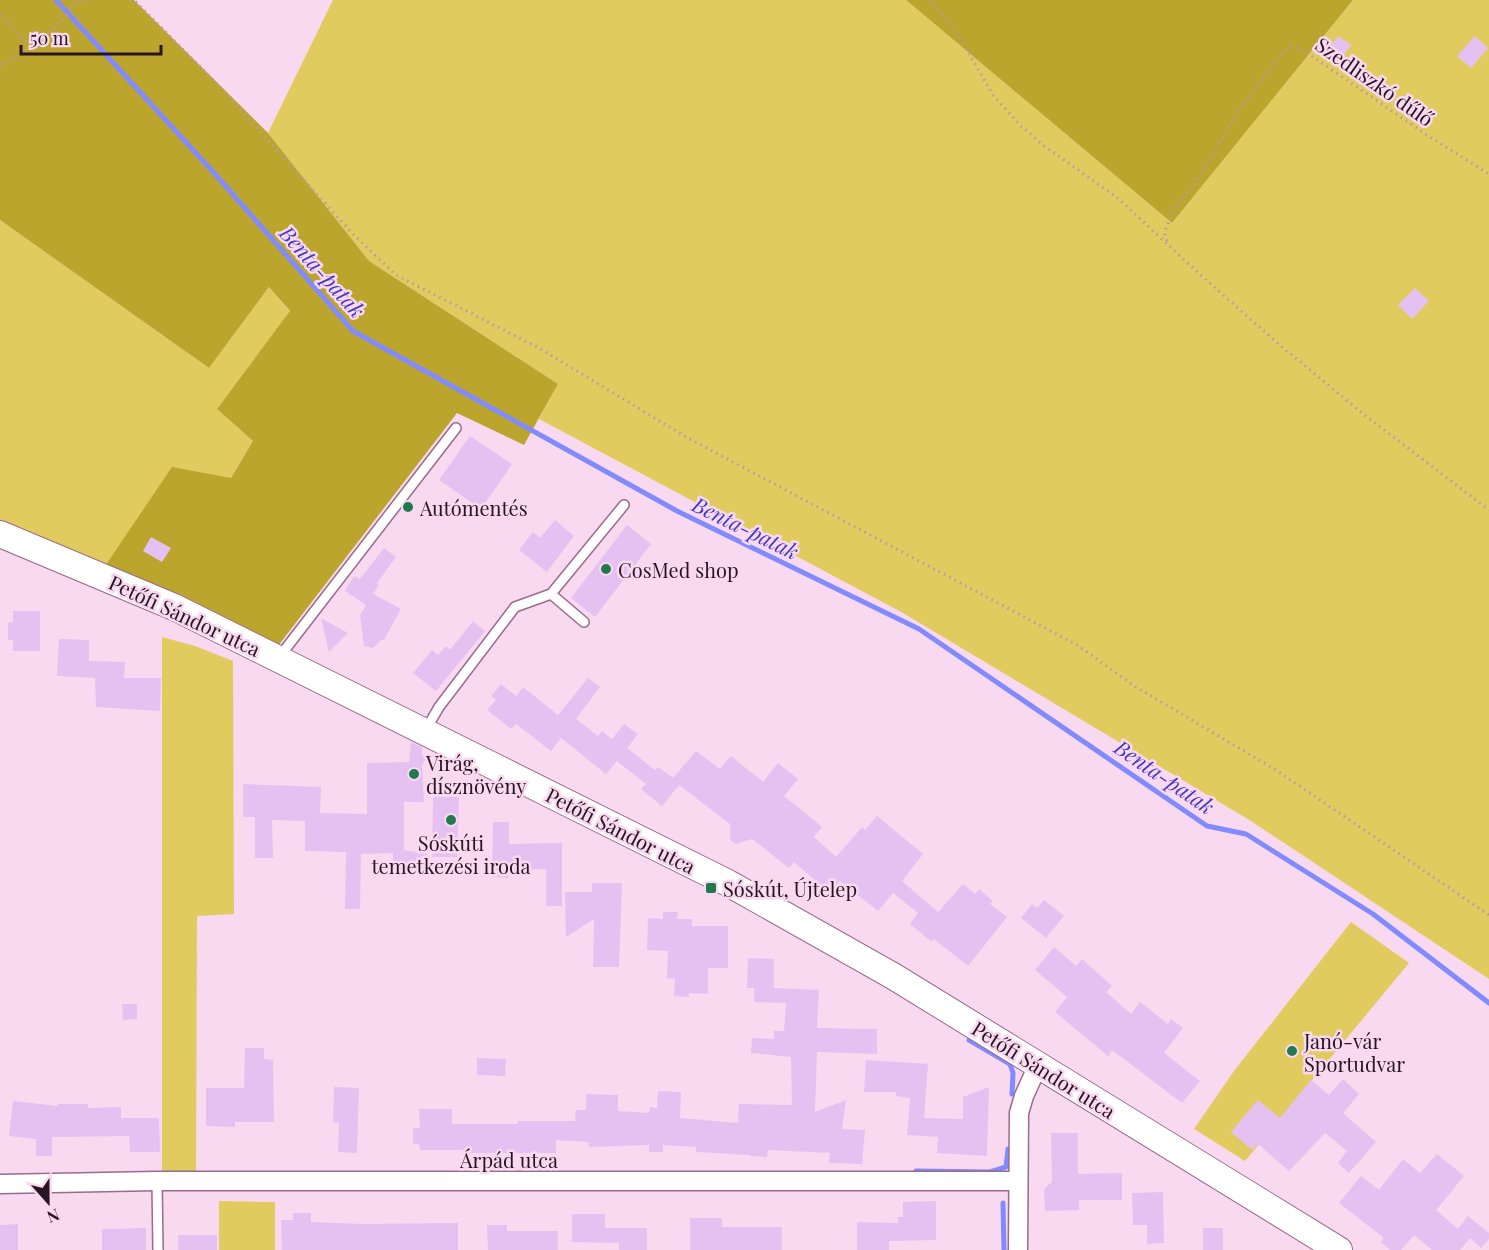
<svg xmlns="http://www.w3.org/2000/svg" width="1489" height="1250" font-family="'Playfair Display',serif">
<rect width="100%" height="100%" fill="#f9d9ef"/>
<g fill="#e1ca5e">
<path d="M333,0H906L1172,223L1353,0H1489V979L1251,821L903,613L539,419L558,384L369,261L268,133Z"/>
<path d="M0,220L209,368L269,287L290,312L217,409L253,441L231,478L99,575L0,534Z"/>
<path d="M162,637L195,646L233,661L234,914L197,916L196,1174H162Z"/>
<path d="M1351,922L1409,963L1245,1161L1194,1129L1234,1071Z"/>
<path d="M219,1201L275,1202V1250H219Z"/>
</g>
<g fill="#bca52d">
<path d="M0,0H134L268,133L369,261L558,384L524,445L457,413L271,655L99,575L172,467L231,478L253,441L217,409L290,311L269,287L209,368L0,220Z"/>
<path d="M906,0H1353L1172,223Z"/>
</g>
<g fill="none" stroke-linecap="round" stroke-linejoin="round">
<g stroke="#818bfe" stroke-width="5">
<path d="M56,0L215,174L353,331L677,511L919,629L1207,826L1246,834L1373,914L1489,1003"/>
<path d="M969,1040L1010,1064L1013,1073L1012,1094"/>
<path d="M916,1171L990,1172L1006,1167L1008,1149"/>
<path d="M1003,1203L1004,1250"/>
</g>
</g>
<g fill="#e5c1f1">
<path d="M1338,36L1351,45L1342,58L1329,48Z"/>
<path d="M1475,36L1488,48L1471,68L1457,56Z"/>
<path d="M1415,288L1429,301L1412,319L1398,305Z"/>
<path d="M470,436L512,464L481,509L439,480Z"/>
<path d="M555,520L574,536L547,572L519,550L533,532L540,538Z"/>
<path d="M627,525L651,544L595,617L571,598Z"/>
<path d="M151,537L171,548L162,562L143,551Z"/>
<path d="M384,548L396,557L377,583L379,584L373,594L401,609L384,640L382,639L373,648L364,646L360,615L366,605L345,591L354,576L360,579Z"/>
<path d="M13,611H40V651H13V640H8V623L13,622Z"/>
<path d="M321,618L348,633L329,652Z"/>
<path d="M473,621L485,631L436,691L413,673L432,650L438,655L446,646L450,650Z"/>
<path d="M59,639L89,640V661L125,662L124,678H161L160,711L96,707L95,678L57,676Z"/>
<path d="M588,678L600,687L576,719L598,736L602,731L612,739L624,724L638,734L627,748L655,770L658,767L673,778L696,751L720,769L731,756L763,782L778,763L798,779L784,796L822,827L814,837L836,857L862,827L865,830L877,816L923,854L902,881L938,912L963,884L975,894L979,889L993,901L990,904L1007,917L968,966L934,939L932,942L910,924L918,913L893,893L878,911L840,881L830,893L794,862L789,868L752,839L736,844L730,840V824L679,785L662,806L641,789L646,784L617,761L606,774L561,738L551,751L516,724L511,729L487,710L496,700L491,696L501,684L516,696L523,687L558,715Z"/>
<path d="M411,742L422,747V755L426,757L422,766L424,802H404V850L427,854L424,872L393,866V853L361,854L360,909H345L346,852L305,851V821L272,820L273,858H255V817H243V784L321,787L320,813L367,814V763L409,762Z"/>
<path d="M433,797H459L457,857H432Z"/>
<path d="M493,822H509V844L562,843V906H546V869L509,870L508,878L492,877Z"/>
<path d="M592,883H622L619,967H593L594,919L566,937L565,892H592Z"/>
<path d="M1044,900L1064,916L1046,938L1021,918L1032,904L1037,908Z"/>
<path d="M663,912H678L677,919H692V926H728V968H708V994L689,993V997L674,996L675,979L667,978L668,951L647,950L648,918L663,919Z"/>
<path d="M1054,947L1076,966L1082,959L1112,986L1106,992L1131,1014L1140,1002L1168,1024L1171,1019L1183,1028L1164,1053L1200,1081L1182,1103L1112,1050L1108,1056L1055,1012L1067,997L1035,970Z"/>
<path d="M748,958L774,959V988L819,990L817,1028L877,1029V1054L817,1052L815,1112L846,1100L842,1129L865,1130L862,1164L829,1163L830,1153L768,1150L767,1157L750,1156V1155L696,1152V1147L663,1145V1152H649V1145L589,1147L588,1142L556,1140V1153H465V1150H420L419,1144H413V1128H420L419,1109H452V1124H518V1121H575L576,1110H586V1094L618,1095V1111L649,1113L650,1107L657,1108L658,1091L681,1092L680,1118L738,1123L739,1104L792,1105L791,1057L751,1053L752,1038L774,1039V1031H784L786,1003L754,1002V988H747Z"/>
<path d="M122,1004H137V1019L123,1020Z"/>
<path d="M245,1048H264V1059L273,1060L274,1122H235V1127L206,1126V1088H244Z"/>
<path d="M477,1058L506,1059L505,1076L477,1075Z"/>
<path d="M866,1060L928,1064L924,1118L963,1119V1097L989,1087L987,1156L937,1153L938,1137L907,1135L910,1098L896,1096V1092H864Z"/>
<path d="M1343,1079L1359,1094L1343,1113L1376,1142L1349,1173L1338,1163L1347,1151L1325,1133L1289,1171L1258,1144L1252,1150L1231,1132L1258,1100L1280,1118L1311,1080L1329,1095Z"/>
<path d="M334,1087L359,1088L357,1153L338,1152L339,1123L333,1122Z"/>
<path d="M13,1101L58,1106V1104H88V1108L121,1107V1118H159L160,1152H130L129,1136L52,1137V1156H36V1139L9,1136Z"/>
<path d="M1051,1133H1078V1174L1122,1173V1200H1079V1210L1045,1211L1044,1189L1052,1182Z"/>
<path d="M1437,1154L1464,1176L1436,1210L1458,1229L1468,1216L1489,1233V1239L1481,1248L1470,1238L1460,1250H1432L1414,1235L1401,1250H1390L1381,1242L1384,1238L1339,1203L1361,1176L1379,1190L1403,1159L1420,1173Z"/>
<path d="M1163,1192L1164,1243L1147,1244V1225H1133L1132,1193Z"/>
<path d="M936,1201V1240L889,1241V1250H857V1222L898,1223V1217H903V1202Z"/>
<path d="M293,1213H311V1222L362,1224L458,1223V1250H282L281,1220H293Z"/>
<path d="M572,1214H605V1228H647V1250H619V1243L572,1242Z"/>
<path d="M690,1218H722V1227H782V1250H690Z"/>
<path d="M18,1224V1250H0V1225Z"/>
<path d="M487,1225H507V1231H558V1250H488Z"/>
<path d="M146,1228V1250H102V1229Z"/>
<rect x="1203" y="1228" width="20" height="22"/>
<rect x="178" y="1235" width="39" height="15"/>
</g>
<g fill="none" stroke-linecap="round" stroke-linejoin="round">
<defs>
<g id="service">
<path d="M551,594L584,622"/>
<path d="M280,656L456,428"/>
<path d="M425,731L439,707L515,607L551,594L624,505"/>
<path d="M157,1181L158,1250"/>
</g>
<g id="minor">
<path d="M0,1184L157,1181H1018"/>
<path d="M1018,1250L1019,1113L1024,1096L1038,1065"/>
</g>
<path id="secondary" d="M0,534L174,607L728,883L893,976L1339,1250"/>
</defs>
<use href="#service" stroke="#996b8c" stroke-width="12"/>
<use href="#minor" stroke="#996b8c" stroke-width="21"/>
<use href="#secondary" stroke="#996b8c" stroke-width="28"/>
<g stroke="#b69aad" stroke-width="3" stroke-dasharray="1.5 4.5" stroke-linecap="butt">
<path d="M130,0L136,2L218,85L353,234L396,275L539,348L686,437L1077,645L1136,687L1276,770L1489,915"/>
<path d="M930,0L954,28L993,95L1020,125L1043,145L1119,199L1194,269L1275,341L1362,413L1489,510"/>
<path d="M76,2L90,0"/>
<path d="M0,15L31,47"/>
<path d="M0,67C24,51 64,27 75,0"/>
<path d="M1167,241L1165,235L1166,228L1176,207L1196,182L1237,113L1282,53L1291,47L1300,48L1427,135L1489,174"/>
</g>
<use href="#service" stroke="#fff" stroke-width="9"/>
<use href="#minor" stroke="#fff" stroke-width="18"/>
<use href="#secondary" stroke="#fff" stroke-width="26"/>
</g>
<g fill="#217a4f" stroke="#f9d9ef" stroke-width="2">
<circle cx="408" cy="507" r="6"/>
<circle cx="606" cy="569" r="6"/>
<circle cx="414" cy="774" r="6"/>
<circle cx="451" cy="820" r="6"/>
<rect x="705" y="882" width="12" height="12" rx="3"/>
<circle cx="1292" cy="1051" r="6"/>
</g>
<g text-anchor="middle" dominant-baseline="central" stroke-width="5" stroke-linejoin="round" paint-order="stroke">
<g font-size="20" fill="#271522" stroke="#f9d9ef">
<text transform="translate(1375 81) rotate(35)">Szedliszkó dűlő</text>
<text transform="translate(185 615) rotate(25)">Petőfi Sándor utca</text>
<text transform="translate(621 830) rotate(27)">Petőfi Sándor utca</text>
<text transform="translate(1044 1069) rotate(32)">Petőfi Sándor utca</text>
<text x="509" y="1159">Árpád utca</text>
</g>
<g font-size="20" fill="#271522" stroke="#f9d9ef" text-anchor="start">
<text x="420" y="507">Autómentés</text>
<text x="618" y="569">CosMed shop</text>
<text x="426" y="762">Virág,<tspan x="426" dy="23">dísznövény</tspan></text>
<text x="451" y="842" text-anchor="middle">Sóskúti<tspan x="451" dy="23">temetkezési iroda</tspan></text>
<text x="723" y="888">Sóskút, Újtelep</text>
<text x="1304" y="1040">Janó-vár<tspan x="1304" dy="23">Sportudvar</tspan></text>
</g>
<g font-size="21" font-style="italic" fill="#423abe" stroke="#f9d9ef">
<text transform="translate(323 271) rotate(48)">Benta-patak</text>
<text transform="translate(746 527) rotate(26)">Benta-patak</text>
<text transform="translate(1165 776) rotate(34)">Benta-patak</text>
</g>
</g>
<g transform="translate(48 1202) rotate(159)" stroke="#f9d9ef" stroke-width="4.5" paint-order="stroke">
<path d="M0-4.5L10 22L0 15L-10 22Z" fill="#271522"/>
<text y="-9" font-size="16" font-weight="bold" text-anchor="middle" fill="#271522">N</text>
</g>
<path d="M21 45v9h140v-9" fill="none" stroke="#271522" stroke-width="3"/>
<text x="30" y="45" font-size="18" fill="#271522" stroke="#f9d9ef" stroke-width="4.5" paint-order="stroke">50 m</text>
</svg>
